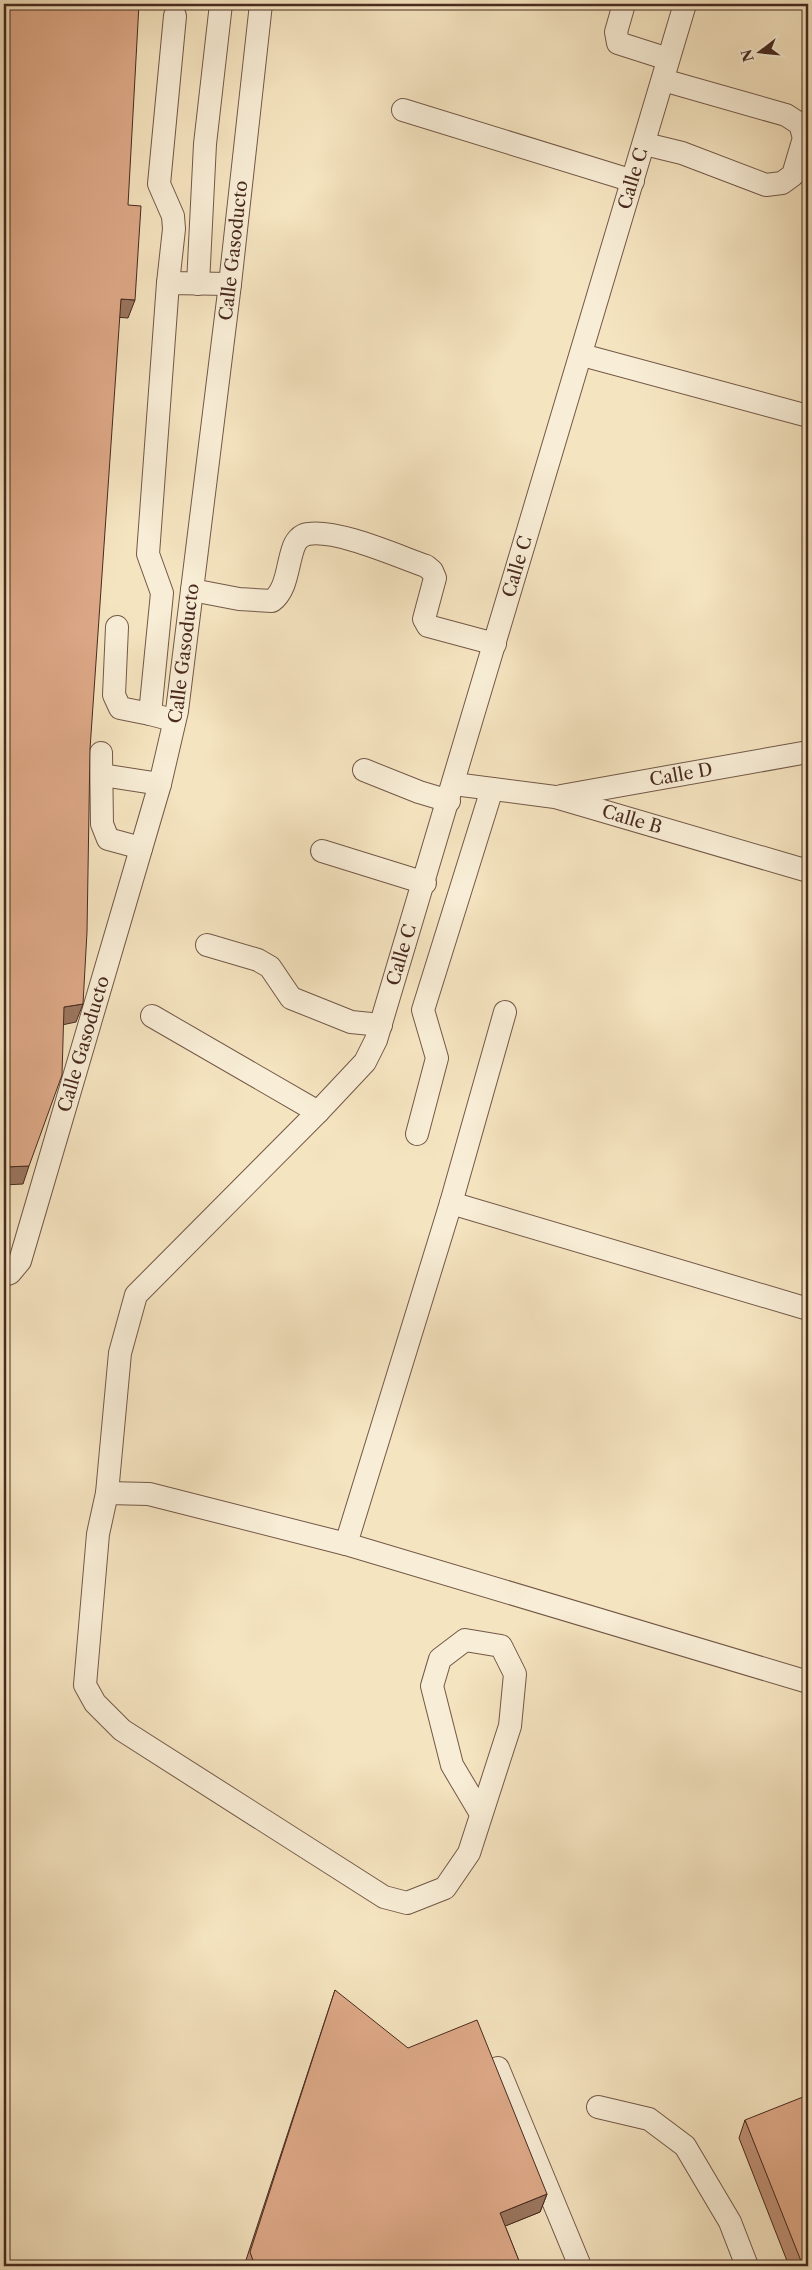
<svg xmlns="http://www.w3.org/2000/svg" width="812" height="2270" font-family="'Libre Caslon Text',serif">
<rect width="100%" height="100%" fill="#f5e4c0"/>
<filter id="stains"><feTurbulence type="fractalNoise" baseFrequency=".004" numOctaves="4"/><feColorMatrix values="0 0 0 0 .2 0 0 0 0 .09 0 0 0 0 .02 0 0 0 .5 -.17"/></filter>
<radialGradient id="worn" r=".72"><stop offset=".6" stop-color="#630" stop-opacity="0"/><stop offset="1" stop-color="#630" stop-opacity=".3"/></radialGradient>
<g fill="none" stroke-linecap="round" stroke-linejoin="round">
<defs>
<g id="minor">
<path d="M624,4L616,32L618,43L668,59"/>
<path d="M403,110L633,181"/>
<path d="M645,144L682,153L766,185L782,183L793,175L804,138L800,124L786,115L663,80"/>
<path d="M168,283L174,229L173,216L159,184L175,16"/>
<path d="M198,284L205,144L221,4"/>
<path d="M582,355L808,416"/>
<path d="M192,590L239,599L272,601C287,590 287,566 293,549C295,542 300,535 308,534C337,529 397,556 426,566L432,571L435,578L424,619L428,626L495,644"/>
<path d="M117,627L114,695L120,708L150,714"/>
<path d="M173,720L150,714L162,593L148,554L168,283L230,284"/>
<path d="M101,753L102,824L108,839L141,848"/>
<path d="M364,770L419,792L449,801"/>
<path d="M102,775L160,784"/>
<path id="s1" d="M454,784L555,797L808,871"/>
<path id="s2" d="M561,796L808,752"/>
<path d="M322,851L425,883"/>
<path d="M207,945L258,960L270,967L291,998L351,1022L381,1025"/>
<path d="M152,1016L318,1112"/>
<path d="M417,1134L437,1058L423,1010L492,789"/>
<path d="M451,1203L808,1309"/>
<path id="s3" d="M4,1275L10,1273L20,1261L160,784L177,711L230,284L261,4"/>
<path id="s4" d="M107,1493L120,1353L136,1295L318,1112L365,1062L376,1040L685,4"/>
<path d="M346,1544L451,1203L505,1012"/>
<path d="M481,1814L452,1765L432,1686L440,1659L465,1640L501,1646L515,1674L510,1726L469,1853L445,1888L407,1903L384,1897L122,1730L95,1703L85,1685L98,1534L107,1493L149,1494L346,1544L808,1682"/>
<path d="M498,2068L580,2266"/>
<path d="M598,2107L649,2119L685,2146L730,2222L747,2266"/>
</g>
</defs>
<use href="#minor" stroke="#735847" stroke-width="24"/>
<use href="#minor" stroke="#f8edd6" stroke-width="22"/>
</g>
<g fill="#bf9175" stroke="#482a1f">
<path d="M335,1990L547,2194L540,2212L505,2226L521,2266H244Z"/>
<path d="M745,2120L808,2266H789L739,2138Z"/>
</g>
<g fill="#9b765f" stroke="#482a1f">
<path d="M121,299L135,300L128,318L115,317Z"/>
<path d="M83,1004L76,1022L57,1026L64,1007Z"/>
<path d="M29,1166L23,1184L4,1185V1167Z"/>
<path d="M547,2194L540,2212L493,2231L500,2213Z"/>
</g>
<g fill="#dea988" stroke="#482a1f">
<path d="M4,4H139L128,205L141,206L135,300L121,299L90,749L87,932L83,1004L64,1007L62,1075L29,1166L4,1167Z"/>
<path d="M335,1990L408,2048L477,2020L547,2194L500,2213L521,2266H255L250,2252Z"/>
<path d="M808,2095V2266H803L745,2120Z"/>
</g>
<g text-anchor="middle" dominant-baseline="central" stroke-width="4" stroke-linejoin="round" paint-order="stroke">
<g font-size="18" fill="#482a1f" stroke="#f8edd6">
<text stroke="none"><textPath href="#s4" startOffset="1451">Calle C</textPath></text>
<text stroke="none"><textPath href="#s3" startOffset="1058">Calle Gasoducto</textPath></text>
<text stroke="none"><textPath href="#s4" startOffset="1046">Calle C</textPath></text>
<text stroke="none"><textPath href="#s3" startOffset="652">Calle Gasoducto</textPath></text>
<text stroke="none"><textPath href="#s2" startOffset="122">Calle D</textPath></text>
<text stroke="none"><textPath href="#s1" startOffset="182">Calle B</textPath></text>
<text stroke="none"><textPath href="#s4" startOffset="641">Calle C</textPath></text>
<text stroke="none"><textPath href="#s3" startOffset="248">Calle Gasoducto</textPath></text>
</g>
</g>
<rect width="812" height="2270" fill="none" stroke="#f5e4c0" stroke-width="20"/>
<rect x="5" y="5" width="802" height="2260" fill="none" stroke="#482a1f" stroke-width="2.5"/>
<rect x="10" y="10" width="792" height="2250" fill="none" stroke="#482a1f"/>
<g transform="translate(760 52) rotate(254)" stroke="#f8edd6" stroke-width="4" paint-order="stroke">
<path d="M0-4L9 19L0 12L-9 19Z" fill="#482a1f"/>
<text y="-8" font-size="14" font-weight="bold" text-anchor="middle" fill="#482a1f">N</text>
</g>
<rect width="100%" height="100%" filter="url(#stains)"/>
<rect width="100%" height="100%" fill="url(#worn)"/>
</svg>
